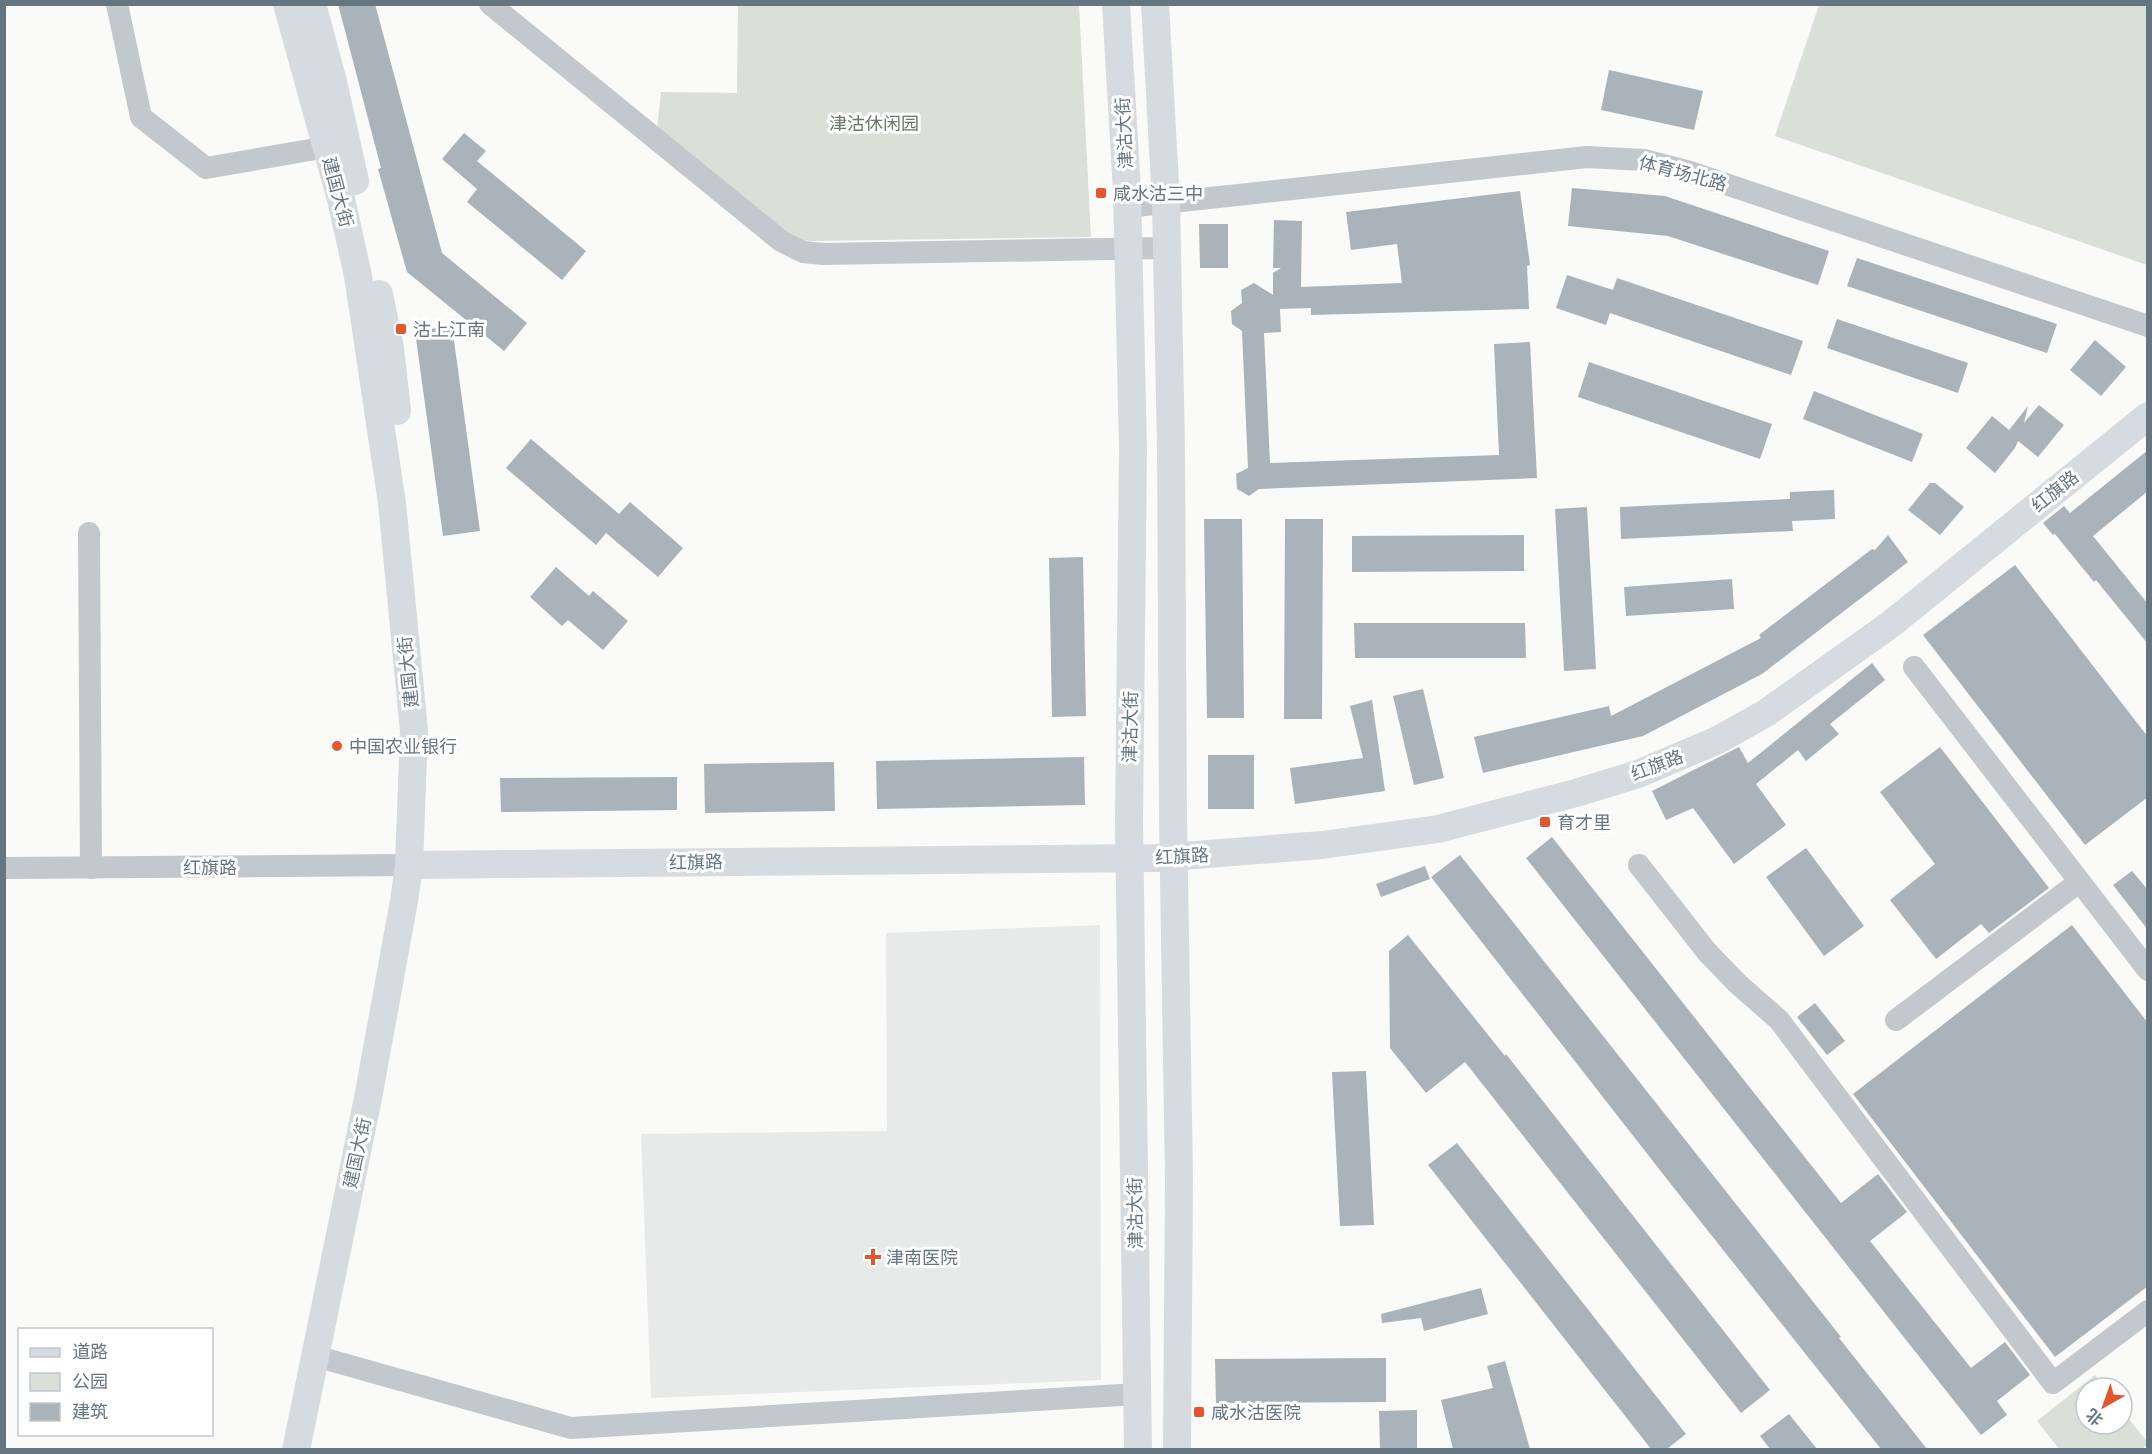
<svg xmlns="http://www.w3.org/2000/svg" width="2152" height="1454" font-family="'Space Grotesk','Noto Sans SC',sans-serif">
<rect width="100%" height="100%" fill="#fafaf8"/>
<path fill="#e8e9e9" d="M1100,925L1101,1380L651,1398L641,1134L887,1131L886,933Z"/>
<g fill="#dadfd7">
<path d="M738,5H1079L1091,237L812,241L798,240L784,232L657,128L661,92L737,93Z"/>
<path d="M1819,5H2147V265L1775,136Z"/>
<path d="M2095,1375L2105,1388H2086V1424H2122V1410L2147,1442V1445L2142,1449H2059L2037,1421Z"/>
</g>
<g fill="#aab3b9">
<path d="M338,4H375L442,253L527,323L504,351L407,272L378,169L381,168Z"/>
<path d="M1609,70L1703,91L1694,130L1601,110Z"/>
<path d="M464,133L486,151L477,161L586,251L562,280L467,202L477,189L442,159Z"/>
<path d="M1572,188L1665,196L1829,251L1818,285L1668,236L1568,226Z"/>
<path d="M1520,191L1530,265L1527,266L1529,309L1311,315V308L1280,309L1281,332L1264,333L1270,463L1499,455L1494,344L1530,342L1537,478L1259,489L1249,496L1237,489L1236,474L1248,468L1242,331L1232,324L1231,311L1242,303L1241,290L1254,283L1273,295V273L1281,268H1273L1274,220L1302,221L1301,287L1402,283L1397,244L1351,250L1346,212Z"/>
<path d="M1199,224H1228V268H1200Z"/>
<path d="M1857,258L2057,324L2047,353L1847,286Z"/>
<path d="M1567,275L1613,290L1617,278L1803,341L1791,375L1610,313L1606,325L1556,308Z"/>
<path d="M1837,319L1968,363L1958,393L1827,348Z"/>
<path d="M452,326L480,531L443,536L415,331Z"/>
<path d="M2095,340L2126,367L2101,396L2070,370Z"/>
<path d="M1589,362L1772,424L1760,459L1578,397Z"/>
<path d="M1814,391L1923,434L1912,462L1803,419Z"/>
<path d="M2039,405L2064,425L2038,457L2018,441L2015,448L1995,473L1966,448L1992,416L2009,430L2028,406L2024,423Z"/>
<path d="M531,439L619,514L630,502L683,548L658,577L606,533L596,545L506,468Z"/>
<path d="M2148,450V491L2093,536L2148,604V644L2096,580L2094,582L2055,534L2053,535L2043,523L2064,506L2070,513Z"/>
<path d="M1930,483H1935L1964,507L1940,535L1908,510Z"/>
<path d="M1834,490L1835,519L1792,521L1793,531L1621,539L1620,507L1790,499V492Z"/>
<path d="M1587,507L1596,669L1564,671L1555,509Z"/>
<path d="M1204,519H1242L1244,718H1207Z"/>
<path d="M1285,519H1323L1322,719H1284Z"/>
<path d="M1524,535V571L1352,572V536Z"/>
<path d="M1888,535L1908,562L1762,674L1643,736L1483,773L1474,737L1609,706L1611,716L1761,638L1759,635L1872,549L1875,550Z"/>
<path d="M1083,557L1086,716L1052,717L1049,558Z"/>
<path d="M2015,565L2148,737V797L2085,845L1923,635Z"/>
<path d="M556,567L589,596L593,591L628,621L603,650L568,620L562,626L530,597Z"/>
<path d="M1732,579L1734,609L1626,616L1624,587Z"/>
<path d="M1354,623H1525L1526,658H1355Z"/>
<path d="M1872,663L1885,680L1830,724L1839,734L1806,761L1798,750L1756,784L1786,825L1734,864L1693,808L1666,820L1652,791L1739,747L1748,763Z"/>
<path d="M1423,689L1444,778L1414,785L1393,696Z"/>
<path d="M1372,700L1385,791L1295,804L1290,768L1363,758L1350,706Z"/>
<path d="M1940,747L2049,888L1989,933L1981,924L1936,959L1890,900L1935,864L1880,792Z"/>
<rect x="1208" y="755" width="46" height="54"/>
<path d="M1084,757L1085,805L877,809L876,761Z"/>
<path d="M834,762L835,811L705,813L704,764Z"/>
<path d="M677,777V810L501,812L500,778Z"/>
<path d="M1552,837L1841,1203L1878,1174L1907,1212L1870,1241L1971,1368L2005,1342L2030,1375L1997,1401L2007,1415L1981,1435L1526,858Z"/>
<path d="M1806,848L1864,926L1824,956L1766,877Z"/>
<path d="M1460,855L1841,1337L1839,1338L1927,1449H1881L1670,1183L1431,877Z"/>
<path d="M1425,866L1430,879L1381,897L1376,884Z"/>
<path d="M2132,871L2148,890V930L2113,885Z"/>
<path d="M2072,925L2148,1023V1286L2055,1357L1853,1094Z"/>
<path d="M1408,935L1505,1056L1506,1054L1770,1390L1741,1413L1465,1062L1426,1093L1390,1048L1389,951Z"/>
<path d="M1815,1003L1845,1041L1827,1055L1797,1017Z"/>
<path d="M1366,1071L1374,1225L1340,1226L1332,1072Z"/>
<path d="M1457,1143L1686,1434L1667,1449H1651L1428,1165Z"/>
<path d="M1481,1288L1488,1314L1424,1331L1421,1318L1382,1323L1381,1314Z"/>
<path d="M1386,1358V1402L1216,1403L1215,1359Z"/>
<path d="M1505,1361L1530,1449H1453L1441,1400L1493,1388L1487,1366Z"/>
<path d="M1417,1410V1449H1380L1379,1411Z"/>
<path d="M1789,1414L1817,1449H1770L1760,1436Z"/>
</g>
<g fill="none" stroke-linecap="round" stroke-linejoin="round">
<g stroke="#c3c8cc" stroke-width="22">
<path d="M117,4L141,117L206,168L327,147"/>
<path d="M490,4L781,241L803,252L823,254L1166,248"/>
<path d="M1127,207L1587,157L1644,160L1690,172L2148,326"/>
<path d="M89,533L91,868"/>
<path d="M1914,667L2148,970"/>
<path d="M1639,865L1707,952L1738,984L1779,1020L2053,1383L2148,1311"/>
<path d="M4,868L409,865"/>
<path d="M1896,1020L2079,882"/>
<path d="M315,1356L571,1428L1138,1394"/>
</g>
<g stroke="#d6dbdf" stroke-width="28">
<path d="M287,4L341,199L358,276L392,503L414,731L409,865L404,901L368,1098L296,1450"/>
<path d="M312,4L333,82L355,181"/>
<path d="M1116,4L1127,192L1133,448L1129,822L1138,1450"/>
<path d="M1155,4L1166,203L1171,448L1173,818L1179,1178L1177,1450"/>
<path d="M379,294L390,348L397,411"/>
<path d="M409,865L1157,858L1322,845L1438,829L1576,793L1638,774L1718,740L1766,713L1891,624L2148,416"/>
</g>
</g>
<g fill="#e4572e" stroke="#fff" stroke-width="2">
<rect x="1095" y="187" width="12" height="12" rx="3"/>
<rect x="395" y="323" width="12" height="12" rx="3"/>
<circle cx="337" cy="746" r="6"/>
<rect x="1539" y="816" width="12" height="12" rx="3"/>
<path d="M870 1248h6v6h6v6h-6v6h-6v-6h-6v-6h6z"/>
<rect x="1193" y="1406" width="12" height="12" rx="3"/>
</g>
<g text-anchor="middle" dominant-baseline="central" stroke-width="6" stroke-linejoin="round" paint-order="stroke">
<g font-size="18" fill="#687a64" stroke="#fff">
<text x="874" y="123">津沽休闲园</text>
</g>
<g font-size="18" fill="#657683" stroke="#fff">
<text transform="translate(1124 133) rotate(-93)">津沽大街</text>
<text transform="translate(1683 173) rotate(15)">体育场北路</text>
<text transform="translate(338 192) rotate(75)">建国大街</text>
<text transform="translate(2055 491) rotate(-39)">红旗路</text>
<text transform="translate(408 672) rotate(-96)">建国大街</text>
<text transform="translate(1130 727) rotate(-89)">津沽大街</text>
<text transform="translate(1657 765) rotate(-21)">红旗路</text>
<text transform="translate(1182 856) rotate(-3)">红旗路</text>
<text transform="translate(696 862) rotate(-1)">红旗路</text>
<text x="210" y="867">红旗路</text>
<text transform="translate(357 1153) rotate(-78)">建国大街</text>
<text transform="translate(1135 1213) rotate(-91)">津沽大街</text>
</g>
<g font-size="18" fill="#657683" stroke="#fff" text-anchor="start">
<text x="1113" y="193">咸水沽三中</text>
<text x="413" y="329">沽上江南</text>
<text x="349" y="746">中国农业银行</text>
<text x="1557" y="822">育才里</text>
<text x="886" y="1257">津南医院</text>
<text x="1211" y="1412">咸水沽医院</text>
</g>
</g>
<rect width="2152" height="1454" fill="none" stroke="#657683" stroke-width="12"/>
<rect x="18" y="1328" width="195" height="108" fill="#ffffff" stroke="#c1c8cd" stroke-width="1.5"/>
<rect x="30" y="1348" width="30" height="9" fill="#d6dbdf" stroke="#c1c8cd" stroke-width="1.5"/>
<text x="72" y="1358" font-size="18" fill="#657683">道路</text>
<rect x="30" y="1373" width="30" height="18" fill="#dadfd7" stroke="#c1c8cd" stroke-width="1.5"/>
<text x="72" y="1388" font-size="18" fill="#657683">公园</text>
<rect x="30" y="1403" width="30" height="18" fill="#aab3b9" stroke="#c1c8cd" stroke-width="1.5"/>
<text x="72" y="1418" font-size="18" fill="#657683">建筑</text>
<g transform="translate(2104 1406) rotate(220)"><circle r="28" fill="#ffffff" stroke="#c1c8cd" stroke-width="1.5"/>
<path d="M0-4.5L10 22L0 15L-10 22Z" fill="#e4572e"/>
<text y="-9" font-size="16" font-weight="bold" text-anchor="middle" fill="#657683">北</text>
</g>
</svg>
